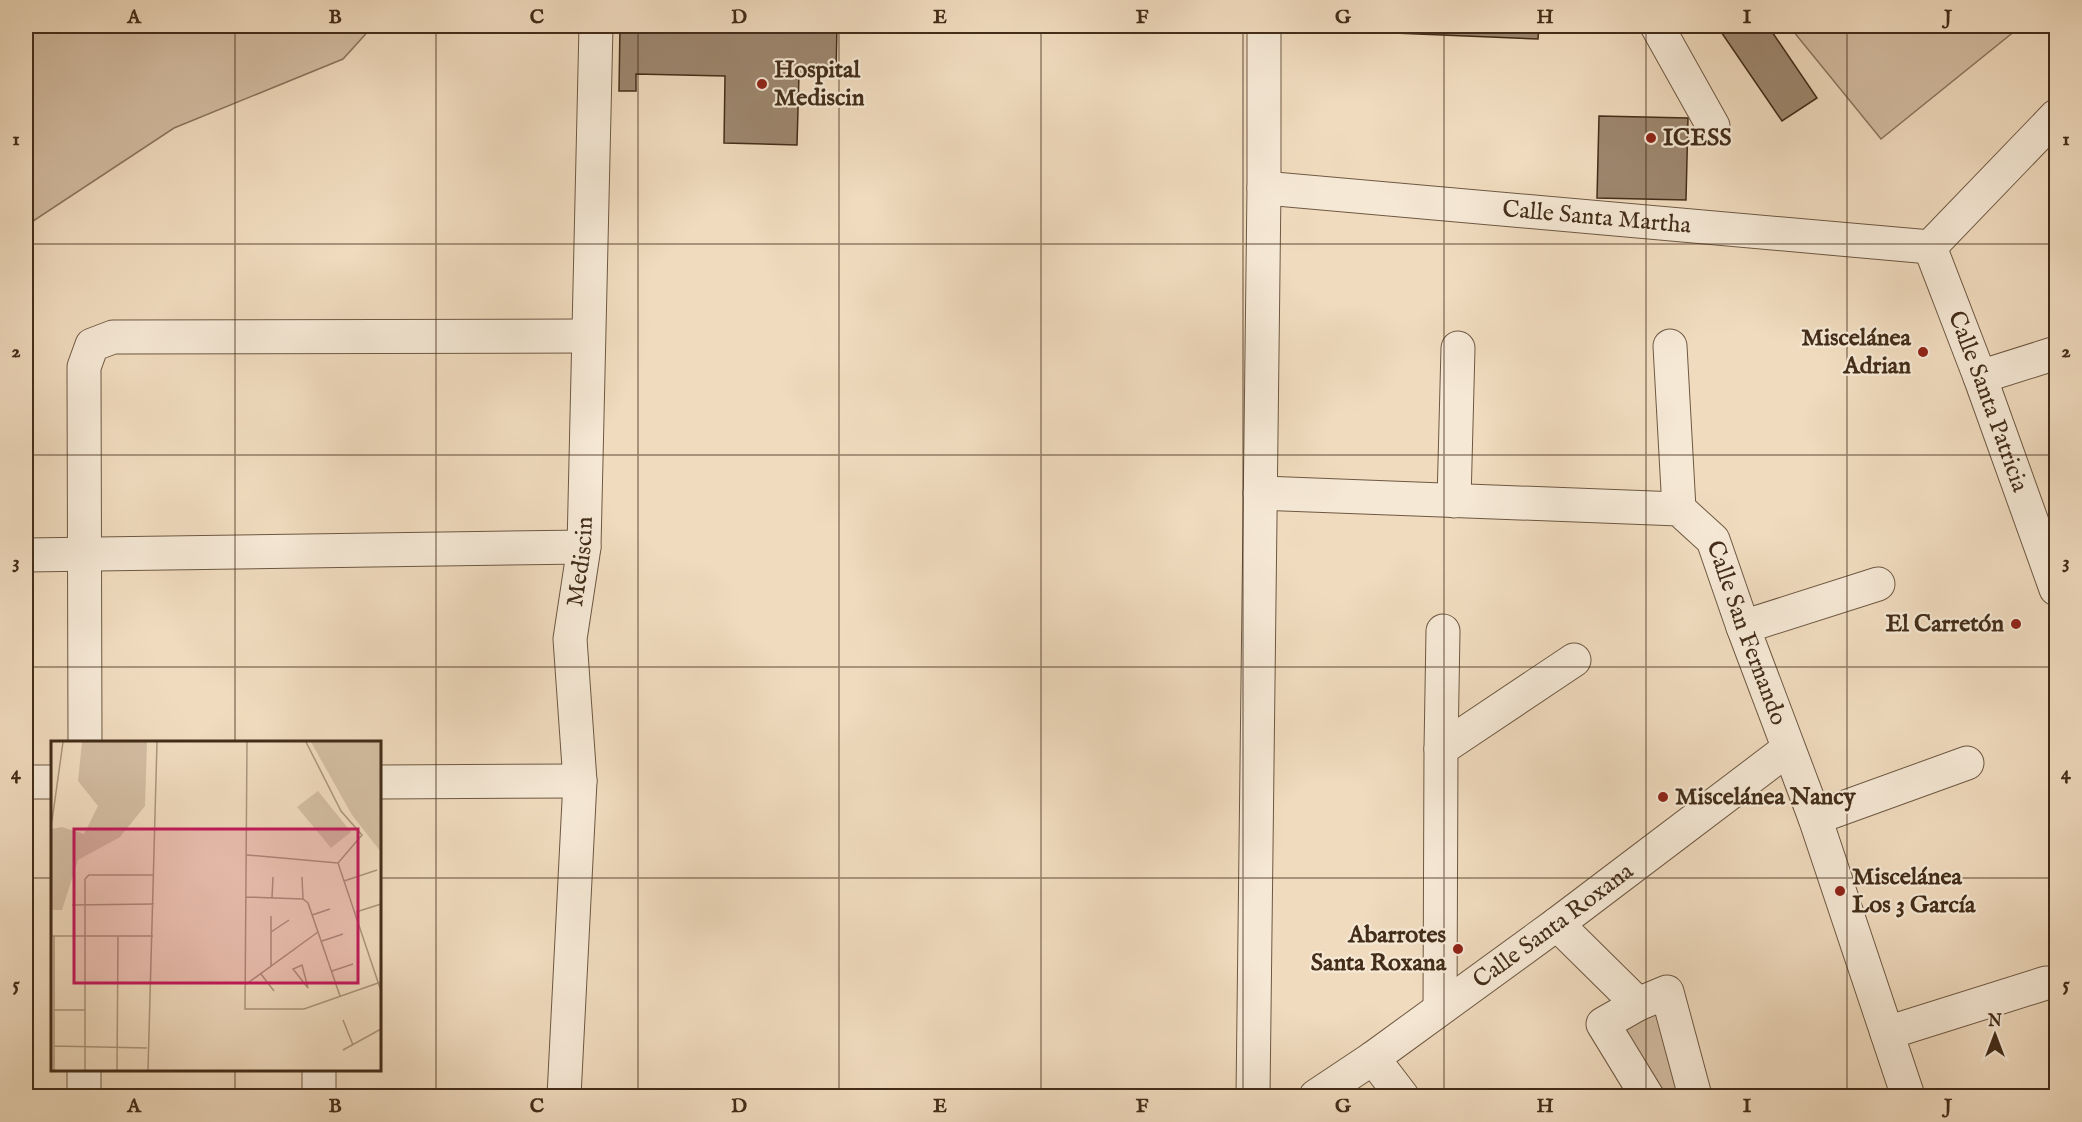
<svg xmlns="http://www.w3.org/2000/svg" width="2082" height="1122" font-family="'IM FELL English',serif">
<rect width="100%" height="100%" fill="#f0dbbe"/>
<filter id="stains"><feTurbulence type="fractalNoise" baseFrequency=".00333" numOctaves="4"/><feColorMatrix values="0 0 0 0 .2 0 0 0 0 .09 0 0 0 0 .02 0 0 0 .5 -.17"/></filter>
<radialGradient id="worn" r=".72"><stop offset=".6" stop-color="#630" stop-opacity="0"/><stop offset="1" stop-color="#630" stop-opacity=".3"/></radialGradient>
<g fill="#d3bda2" stroke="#8b755e" stroke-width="1.5">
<path d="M26,26H55L78,32L81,26H373L343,59L174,128L30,223L26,236Z"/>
<path d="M1789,26H2021L1881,139Z"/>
<path d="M1655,1005L1684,1096H1662L1622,1022Z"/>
</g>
<g fill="#9d876f" stroke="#432d19" stroke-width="1.5">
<path d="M620,26H837L836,76L799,75L797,145L724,143L725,76L636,74V91H619Z"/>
<path d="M1322,26H1539L1538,39L1322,30Z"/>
<path d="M1717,26H1768L1817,98L1782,121Z"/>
<path d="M1599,116L1688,118L1686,200L1597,198Z"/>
</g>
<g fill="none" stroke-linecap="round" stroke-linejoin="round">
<defs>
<g id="minor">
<path d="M1657,26L1713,126"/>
<path id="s1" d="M1264,188L1930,247"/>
<path id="s2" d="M1930,247L1980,377L2056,589"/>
<path d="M1930,247L2056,116"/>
<path d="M1670,346L1679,509"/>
<path d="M1980,377L2056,353"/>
<path id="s3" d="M1260,493L1679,509L1713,540L1743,627L1815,818L1908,1096"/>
<path d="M1454,501L1458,348"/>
<path d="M26,555L584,547"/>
<path d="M1743,627L1878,584"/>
<path d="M85,742L84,367L92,345L113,337L588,336"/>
<path d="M1441,749L1574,660"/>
<path d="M26,782H52"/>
<path d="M380,782L580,781"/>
<path d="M1815,818L1967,763"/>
<path d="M1557,924L1638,1004"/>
<path d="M1440,1008L1441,749L1443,631"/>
<path d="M1887,1033L2046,983"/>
<path d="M1373,1058L1402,1096"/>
<path d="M84,1096V1070"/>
<path d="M319,1096V1070"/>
<path id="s4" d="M564,1096L580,781L570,639L584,547L596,26"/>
<path d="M1253,1096L1264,188V26"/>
<path id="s5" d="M1316,1096L1373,1058L1557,924L1788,749"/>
<path d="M1647,1096L1603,1024L1638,1004L1667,992L1695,1096"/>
</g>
</defs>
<use href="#minor" stroke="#6e5842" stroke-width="35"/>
<use href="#minor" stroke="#f5e8d5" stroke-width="33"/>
</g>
<path fill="none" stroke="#432d19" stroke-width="1.5" stroke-opacity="0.55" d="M235,26V742M436,26V1096M638,26V1096M839,26V1096M1041,26V1096M1243,26V1096M1444,26V1096M1646,26V1096M1847,26V1096M26,244H2056M26,455H2056M26,667H2056M26,878H52M380,878H2056M235,1070V1096"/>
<g fill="#8f2418" stroke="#f5e8d5" stroke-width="2">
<circle cx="762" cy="84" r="6"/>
<circle cx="1651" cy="138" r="6"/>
<circle cx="1923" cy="352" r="6"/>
<circle cx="2016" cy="624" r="6"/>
<circle cx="1663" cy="797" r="6"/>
<circle cx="1840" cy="891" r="6"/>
<circle cx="1458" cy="949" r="6"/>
</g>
<g text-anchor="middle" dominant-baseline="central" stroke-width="4.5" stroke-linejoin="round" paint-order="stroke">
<g font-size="24" font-weight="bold" fill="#432d19" stroke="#f5e8d5" text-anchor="start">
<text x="774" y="70">Hospital<tspan x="774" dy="28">Mediscin</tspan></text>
<text x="1663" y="138">ICESS</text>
<text x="1911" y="338" text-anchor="end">Miscelánea<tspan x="1911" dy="28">Adrian</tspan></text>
<text x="2004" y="624" text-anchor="end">El Carretón</text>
<text x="1675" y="797">Miscelánea Nancy</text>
<text x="1852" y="877">Miscelánea<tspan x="1852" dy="28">Los 3 García</tspan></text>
<text x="1446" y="935" text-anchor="end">Abarrotes<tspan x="1446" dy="28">Santa Roxana</tspan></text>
</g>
<g font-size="24" fill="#432d19" stroke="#f5e8d5">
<text stroke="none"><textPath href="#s1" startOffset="334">Calle Santa Martha</textPath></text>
<text stroke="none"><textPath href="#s2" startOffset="165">Calle Santa Patricia</textPath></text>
<text stroke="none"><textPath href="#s4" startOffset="536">Mediscin</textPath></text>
<text stroke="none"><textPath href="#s3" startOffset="564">Calle San Fernando</textPath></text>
<text stroke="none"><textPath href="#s5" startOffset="292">Calle Santa Roxana</textPath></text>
</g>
</g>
<g transform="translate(51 741)">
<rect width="330" height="330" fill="#f0dbbe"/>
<path d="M31,1H96L94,65L69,96L27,119L11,169H0V88L11,86L33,93L47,65L27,40ZM260,1H330V111L301,74ZM267,50L300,91L280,107L246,66Z" fill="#d3bda2"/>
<path fill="none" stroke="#ab957c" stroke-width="1.5" d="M196,1L194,268H253L330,241M255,1L290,70L311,94L287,122M1,80L12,1M196,114L287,122M287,122L330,250M251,136L252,158M293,140L326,129M195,156L252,158L257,162L289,255M221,157L222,136M21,164L103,163M305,171L330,163M261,174L279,168M220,191L238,179M1,195H102M271,200L292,193M251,224L257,247L242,228ZM220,226V175M281,230L302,223M210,233L223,250M194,244L267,191M3,269H34M292,279L302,304M3,305L96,307M292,309L330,288M3,329V195M34,329V138L38,134H103M66,329L67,195M97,329L106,1"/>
<path fill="#c2185b" fill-opacity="0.15" stroke="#c2185b" stroke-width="3" d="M23,88H307V242H23Z"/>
<rect width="330" height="330" fill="none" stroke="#432d19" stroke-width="3"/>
</g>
<rect width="2082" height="1122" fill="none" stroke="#f0dbbe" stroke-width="66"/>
<g transform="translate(1995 1035)" stroke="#f5e8d5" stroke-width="4.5" paint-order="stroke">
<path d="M0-4.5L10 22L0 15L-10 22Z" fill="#432d19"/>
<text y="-9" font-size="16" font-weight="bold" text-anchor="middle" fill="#432d19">N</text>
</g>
<rect x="33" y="33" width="2016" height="1056" fill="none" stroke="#432d19" stroke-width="2"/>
<g font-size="20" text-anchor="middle" font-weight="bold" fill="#432d19">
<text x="134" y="23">A</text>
<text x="335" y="23">B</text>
<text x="537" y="23">C</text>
<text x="739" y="23">D</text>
<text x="940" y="23">E</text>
<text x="1142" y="23">F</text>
<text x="1343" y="23">G</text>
<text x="1545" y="23">H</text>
<text x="1747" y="23">I</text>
<text x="1948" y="23">J</text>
<text x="16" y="145">1</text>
<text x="2066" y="145">1</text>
<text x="16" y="357">2</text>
<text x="2066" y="357">2</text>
<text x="16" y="568">3</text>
<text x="2066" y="568">3</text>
<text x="16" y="779">4</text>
<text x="2066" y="779">4</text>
<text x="16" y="990">5</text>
<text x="2066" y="990">5</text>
<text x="134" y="1112">A</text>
<text x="335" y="1112">B</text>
<text x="537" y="1112">C</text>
<text x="739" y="1112">D</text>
<text x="940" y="1112">E</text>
<text x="1142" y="1112">F</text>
<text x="1343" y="1112">G</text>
<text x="1545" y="1112">H</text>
<text x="1747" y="1112">I</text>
<text x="1948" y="1112">J</text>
</g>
<rect width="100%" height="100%" filter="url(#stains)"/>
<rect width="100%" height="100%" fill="url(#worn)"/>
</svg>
